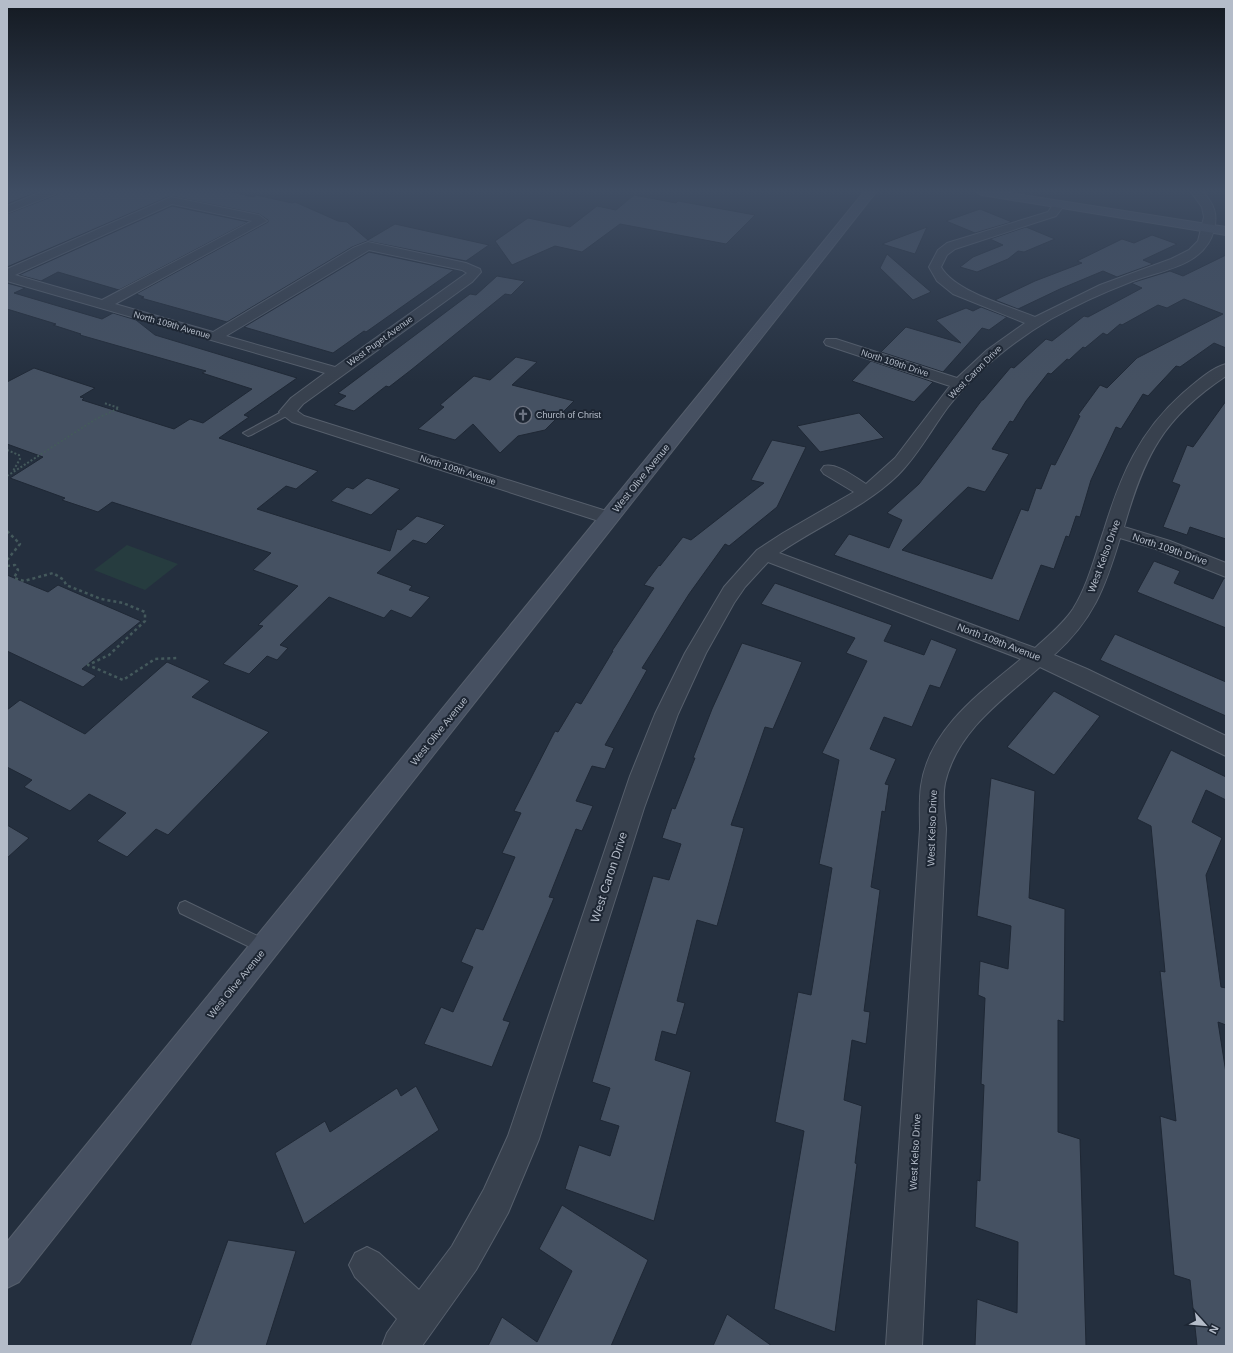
<svg xmlns="http://www.w3.org/2000/svg" width="1233" height="1353" font-family="Helvetica,sans-serif">
<rect width="100%" height="100%" fill="#242f3e"/>
<path fill="#263c3f" d="M127,545L178,564L145,590L94,570Z"/>
<g fill="#455162" stroke="#1f2835" fill-rule="evenodd">
<path d="M7,192H37L7,204Z"/>
<path d="M58,192H233L253,197L256,195L292,203L295,202L338,221L347,222L368,240L395,224L489,245L466,261L367,241L352,247L227,322L141,298L144,297L136,294L268,222V220L259,214L170,196L7,267V214L56,195Z"/>
<path d="M634,195L676,203L678,201L755,215L726,244L620,224L582,252L555,246L512,265L495,241L528,218L570,227L597,206L616,210Z"/>
<path d="M172,206L248,222L119,290L58,272L41,281L19,275Z"/>
<path d="M980,209L1012,222L975,233L946,221Z"/>
<path d="M927,227L915,254L882,244Z"/>
<path d="M1026,227L1055,239L1024,252L1018,251L1008,259L977,272L960,267L973,257L1003,245L990,239Z"/>
<path d="M1152,235L1177,244L1143,260L1153,264L1117,277L1103,271L1060,289L1018,309L995,300L1035,281L1082,263L1077,261L1122,239L1134,243Z"/>
<path d="M369,252L454,270L366,332L364,331L333,353L244,327Z"/>
<path d="M887,254L903,268L931,292L913,300L880,268Z"/>
<path d="M1226,255V348L1214,343L1180,367L1176,366L1148,396L1143,394L1121,429L1116,427L1091,480L1080,517L1076,516L1069,537L1066,536L1054,569L1041,565L1019,621L834,555L849,534L889,548L902,520L887,513L919,484L982,400H983L1011,367L1014,368L1046,339L1052,341L1084,316L1088,317L1142,288L1131,283L1170,271L1183,276ZM1184,299L1223,314L1137,358L1107,388L1100,385L1078,415L1080,416L1055,465L1051,464L1041,489L1036,488L1028,511L1021,509L992,579L902,550L968,487L985,492L1009,454L992,449L1010,421L1013,422L1026,401L1048,373L1051,374L1067,359L1069,360L1083,347L1085,348L1103,333L1107,335L1120,324L1122,325L1158,305L1167,308Z"/>
<path d="M497,276L525,281L511,295L505,294L411,370L389,387L386,386L354,411L334,405L346,396L338,393L470,294L476,295Z"/>
<path d="M7,283L25,288L14,293L102,319L113,313L136,320L155,335L297,378L244,415L249,417L219,438L318,471L296,489L286,486L257,509L390,551L397,529L401,530L417,516L445,525L426,544L413,540L377,573L412,586L409,590L430,597L411,618L391,610L384,618L329,597L280,645L288,648L277,660L267,656L249,674L223,664L263,626L258,625L298,586L253,570L271,553L112,502L98,512L62,500L65,498L10,478L43,457L7,444V382L34,368L95,388L80,397L84,398L82,400L174,429L190,419L203,423L252,389L202,373L206,371L80,335L81,334L53,325L56,324L7,309Z"/>
<path d="M981,307L1007,317L989,330L982,328L943,372L881,352L906,327L961,343L936,320L966,308L973,311Z"/>
<path d="M516,357L537,362L512,385L574,401L545,430L518,436L500,453L473,424L455,440L418,429L444,407L440,405L474,376L490,380Z"/>
<path d="M871,361L933,382L914,402L852,381Z"/>
<path d="M1226,401V539L1190,527L1187,535L1163,527L1180,485L1172,482L1187,445L1193,447Z"/>
<path d="M859,413L884,438L820,452L797,426Z"/>
<path d="M772,440L806,447L777,507L729,546L725,544L689,594L642,668L647,670L605,745L614,748L605,769L592,766L576,801L593,806L582,831L576,829L549,897L554,898L503,1020L510,1022L492,1067L424,1044L441,1007L453,1012L473,967L461,962L476,928L483,930L515,857L502,853L521,813L514,811L555,731L558,732L576,702L581,704L613,651H612L654,588L644,585L659,565L660,566L683,537L691,540L764,483L751,480Z"/>
<path d="M367,478L400,489L371,515L331,501L347,487L353,489Z"/>
<path d="M1154,561L1180,571L1174,583L1213,599L1224,578H1226V628L1137,592Z"/>
<path d="M7,575L48,592L58,585L141,621L82,669L96,676L83,687L7,651Z"/>
<path d="M775,583L892,625L884,641L924,655L931,639L957,649L940,688L930,685L912,727L884,717L870,749L896,759L885,784L889,785L885,812L882,811L871,887L880,890L864,1011L870,1012L866,1044L852,1040L844,1100L862,1106L855,1163L857,1164L835,1332L774,1309L804,1131L775,1122L798,992L811,995L832,868L819,864L839,760L822,753L867,661L846,653L855,638L761,604Z"/>
<path d="M1115,634L1226,682V716L1100,660Z"/>
<path d="M742,643L802,662L773,729L765,727L731,825L744,828L717,926L697,920L677,1001L685,1003L676,1035L662,1031L655,1060L691,1072L654,1221L565,1189L579,1145L610,1156L619,1126L600,1120L610,1088L592,1082L653,876L669,880L681,844L662,838L672,808L675,809L695,758H693L712,709Z"/>
<path d="M167,662L210,681L192,697L269,732L168,835L156,829L127,857L97,841L126,813L89,794L70,811L24,787L32,780L7,767V710L20,700L85,734Z"/>
<path d="M1054,691L1100,716L1054,775L1007,747Z"/>
<path d="M1171,750L1226,777V800L1206,790L1192,822L1222,838L1206,875L1221,987L1226,988V1025L1218,1022L1226,1073V1346H1197L1190,1280L1174,1275L1160,1116L1176,1121L1160,971L1165,972L1151,826L1137,819Z"/>
<path d="M991,778L1035,791L1029,898L1065,909L1064,1022L1058,1020V1132L1080,1139L1086,1346H975L977,1299L1017,1313L1018,1242L975,1227L977,1180L980,1181L984,1085L981,1084L985,998L978,995L980,961L1008,969L1011,926L977,916Z"/>
<path d="M7,825L29,838L7,858Z"/>
<path d="M416,1086L439,1130L304,1224L275,1153L325,1121L330,1132L397,1088L401,1096Z"/>
<path d="M562,1205L648,1260L611,1346H488L502,1317L537,1342L572,1271L539,1249Z"/>
<path d="M228,1240L296,1251L266,1346H190Z"/>
<path d="M727,1314L772,1346H713Z"/>
</g>
<g fill="none" stroke-linecap="round" stroke-linejoin="round">
<defs>
<g id="lane">
<path d="M287,409L290,410V414L251,435L248,436L243,433Z"/>
<path d="M185,901L270,942L273,947L270,952L265,954L260,952L180,913L178,908L180,903Z"/>
</g>
<g id="street">
<path d="M41,192H57L55,194L7,213V206Z"/>
<path d="M1191,192H1203C1214,204 1218,214 1214,230C1204,268 1158,270 1128,283C1102,293 1076,305 1051,319C1012,342 976,371 948,407C931,430 918,455 898,475C864,508 818,526 779,553L1035,648C1048,636 1063,624 1073,609C1088,585 1095,556 1104,530C1121,475 1139,432 1183,393C1195,383 1211,368 1226,364V376C1163,418 1144,456 1124,527L1170,541L1226,563V577L1156,549L1120,538C1105,588 1093,620 1054,655L1087,669L1226,736V756L1040,667C1002,700 957,731 945,783C942,798 945,814 946,829L922,1346H886L920,829C920,815 919,800 921,786C929,729 980,693 1021,659L768,562L745,587L734,603L706,653L678,714L644,808L539,1139L508,1213L476,1270L422,1346H382L387,1333L397,1319L355,1277L349,1265L355,1253L367,1247L379,1253L419,1290L452,1246L484,1189L508,1136L630,776L655,714L685,653L724,587L757,550L783,533L854,492L824,474L821,470L824,466C838,463 854,477 866,484L895,458L950,386L826,345L824,342L826,339H836L957,378L987,350L1025,323L953,294L937,281L929,267L938,250L947,243L1048,212L1055,202H1063L1065,204L1056,216L955,249L947,255L941,267C955,292 1009,306 1035,317L1100,285L1171,259L1189,250L1198,241L1204,217L1202,207Z"/>
<path d="M171,197L259,215L267,221L115,304L213,332L353,248L368,242L466,263L480,269L481,272L472,282L303,404L297,411L304,416L616,514L618,518L616,522L609,524L602,522L292,422L279,412L291,398L325,373L7,281V269ZM172,204L252,221L102,300L15,275ZM369,250L462,270L467,273L335,367L226,336Z"/>
</g>
<g id="secondary">
<path d="M864,192H876L19,1282L7,1288V1242Z"/>
<path d="M976,192H1004L1226,227V235L982,195Z"/>
</g>
</defs>
<use href="#lane" stroke="#565f6c" stroke-width="2"/>
<use href="#street" stroke="#565f6c" stroke-width="2"/>
<use href="#secondary" stroke="#565f6c" stroke-width="2"/>
<g stroke="#44595c" stroke-width="2" stroke-dasharray="2 2" stroke-linecap="butt">
<path d="M7,450L19,455L20,459L13,471"/>
<path d="M7,476L96,419L119,408L104,403"/>
</g>
<g stroke="#44595c" stroke-width="2.5" stroke-dasharray="3 3" stroke-linecap="butt">
<path d="M7,531L20,544L7,560"/>
<path d="M7,566L15,565L18,570L14,578L24,581L53,573L64,580L66,585L101,599L123,603L145,612V621L109,655L88,665L123,680L155,659L177,658"/>
</g>
<use href="#lane" fill="#38414e" fill-rule="evenodd"/>
<use href="#street" fill="#38414e" fill-rule="evenodd"/>
<use href="#secondary" fill="#465061" fill-rule="evenodd"/>
</g>
<linearGradient id="sky" x2="0" y2="1"><stop stop-color="#141a22"/><stop offset="0.5" stop-color="#3f4d63"/><stop offset="1" stop-color="#3f4d63" stop-opacity="0"/></linearGradient>
<rect width="1233" height="382" fill="url(#sky)"/>
<defs>
<symbol id="church-ring" viewBox="-11 -11 22 22"><circle r="9.5" fill="#1d2633" stroke="#6b7280" stroke-width="1.5"/><path d="M-1.2-6h2.4v3.5h3.3v2.4h-3.3V6h-2.4V-.1h-3.3v-2.4h3.3Z" fill="#6b7280"/></symbol>
</defs>
<g fill-rule="evenodd">
<use href="#church-ring" x="513" y="405" width="20" height="20"/>
</g>
<g text-anchor="middle" dominant-baseline="central" stroke-width="4" stroke-linejoin="round" paint-order="stroke">
<g font-size="9" fill="#b4bcc9" stroke="#1d2633">
<text transform="translate(172 325) rotate(16)">North 109th Avenue</text>
<text transform="translate(380 341) rotate(-36)">West Puget Avenue</text>
<text transform="translate(895 363) rotate(18)">North 109th Drive</text>
<text transform="translate(975 372) rotate(-45)">West Caron Drive</text>
<text transform="translate(458 470) rotate(18)">North 109th Avenue</text>
</g>
<g font-size="9" fill="#b4bcc9" stroke="#1d2633" text-anchor="start">
<text x="536" y="415">Church of Christ</text>
</g>
<g font-size="10" fill="#b4bcc9" stroke="#1d2633">
<text transform="translate(641 478) rotate(-51)">West Olive Avenue</text>
<text transform="translate(1170 549) rotate(19)">North 109th Drive</text>
<text transform="translate(1104 556) rotate(-70)">West Kelso Drive</text>
<text transform="translate(999 642) rotate(21)">North 109th Avenue</text>
<text transform="translate(439 731) rotate(-51)">West Olive Avenue</text>
<text transform="translate(932 828) rotate(-88)">West Kelso Drive</text>
<text transform="translate(236 984) rotate(-51)">West Olive Avenue</text>
<text transform="translate(915 1152) rotate(-87)">West Kelso Drive</text>
</g>
<g font-size="12" fill="#b4bcc9" stroke="#1d2633">
<text transform="translate(609 877) rotate(-72)">West Caron Drive</text>
</g>
</g>
<rect width="1233" height="1353" fill="none" stroke="#b4bcc9" stroke-width="16"/>
<g transform="translate(1205 1325) rotate(117)" stroke="#1d2633" stroke-width="3" paint-order="stroke">
<path d="M0-3L7 15L0 10L-7 15Z" fill="#b4bcc9"/>
<text y="-6" font-size="11" font-weight="bold" text-anchor="middle" fill="#b4bcc9">N</text>
</g>
</svg>
